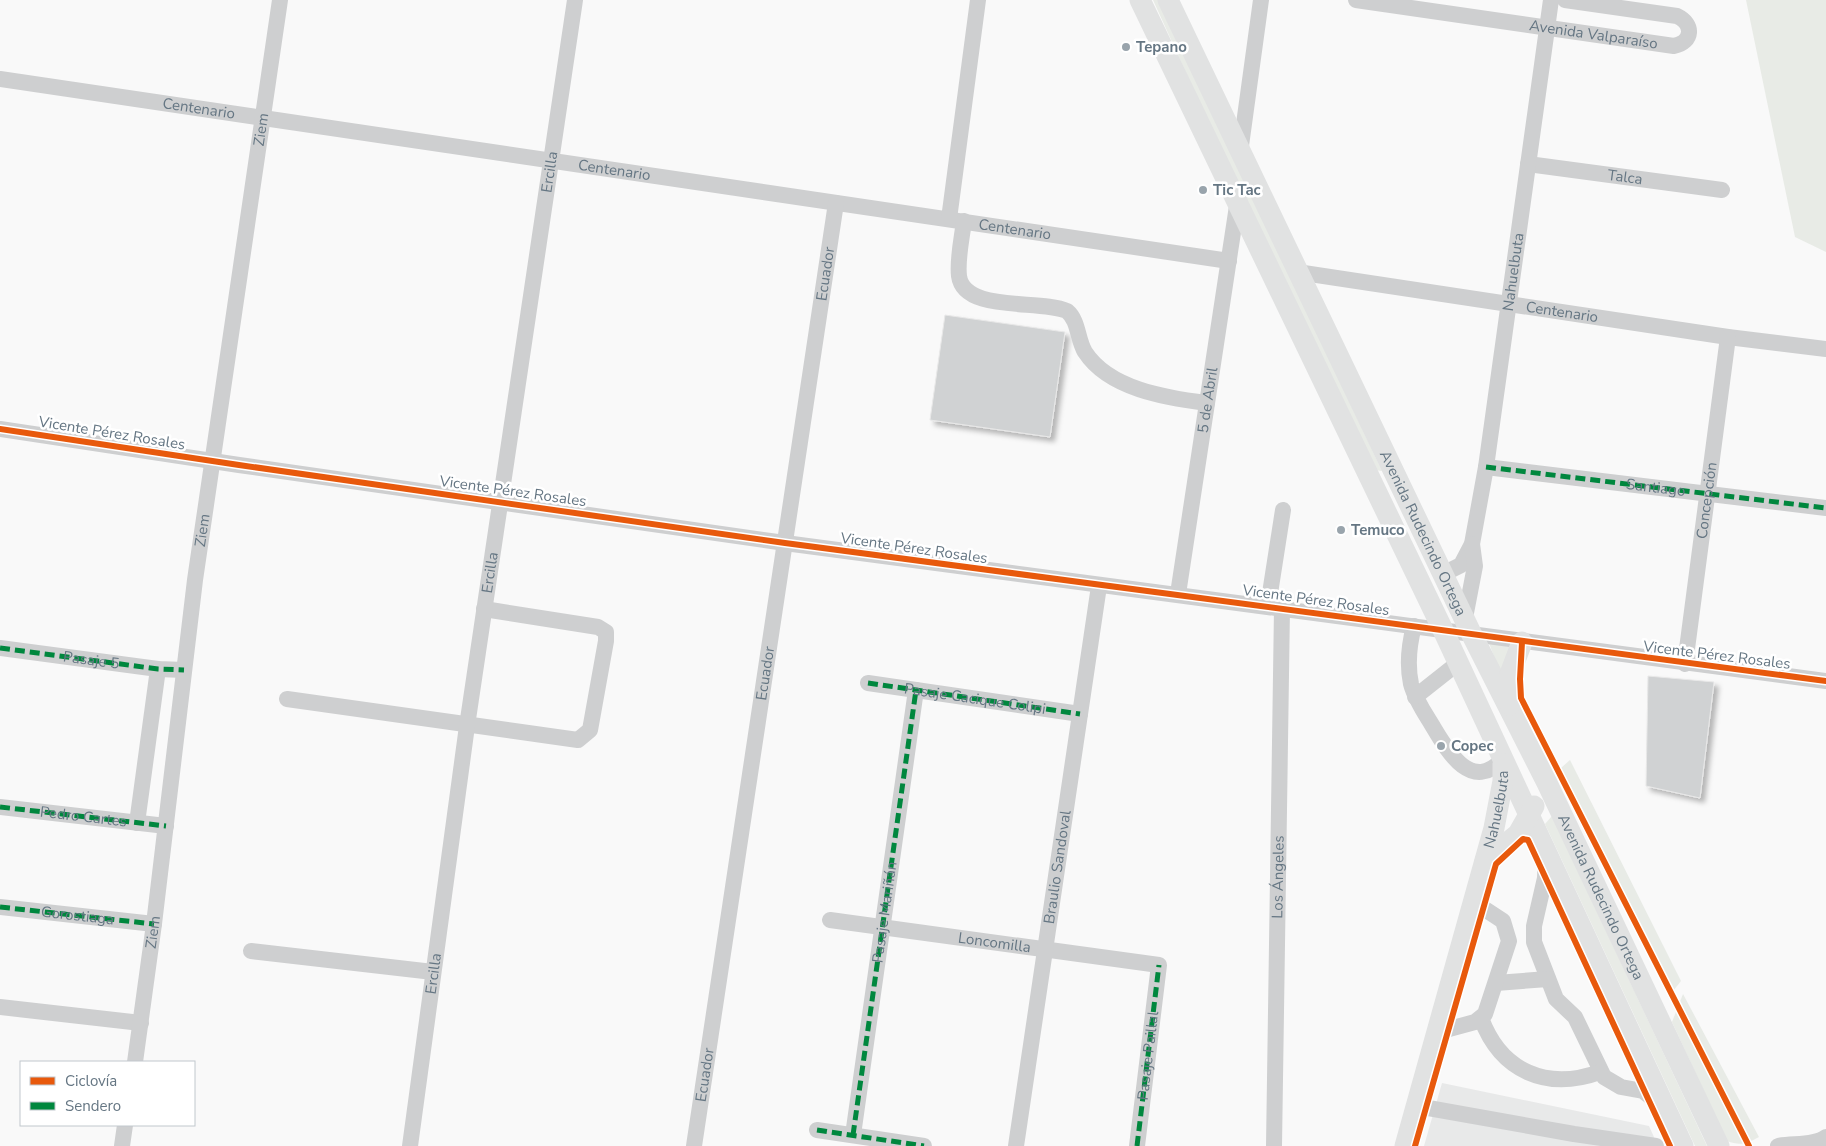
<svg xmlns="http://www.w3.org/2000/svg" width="1826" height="1146" font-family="'Nunito Sans',sans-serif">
<defs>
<filter id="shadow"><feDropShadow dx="4.5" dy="4.5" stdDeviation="2.5" flood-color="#0004"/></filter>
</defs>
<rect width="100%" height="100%" fill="#f9f9f9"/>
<path fill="#e8e9e9" d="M1442,1083L1649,1126L1658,1146H1424Z"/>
<g fill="#e8ebe6">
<path d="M1153,0H1160L1382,471L1374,470L1243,198Z"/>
<path d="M1746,0H1826V252L1795,237Z"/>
<path d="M1489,643L1510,647L1501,675Z"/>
<path d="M1570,760L1681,981L1673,991L1561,768Z"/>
<path d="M1552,816L1707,1146H1695L1545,824Z"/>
<path d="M1683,994L1759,1137C1746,1144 1740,1146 1727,1141L1672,1022Z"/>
</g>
<g fill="#d0d2d3" stroke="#e8e8e8" filter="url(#shadow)">
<path d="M945,315L1065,332L1050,437L930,420Z"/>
<path d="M1648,676L1714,682L1700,798L1646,786Z"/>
</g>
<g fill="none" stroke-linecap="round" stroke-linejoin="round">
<g stroke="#cecfd0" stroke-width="16">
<path id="s1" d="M1356,0L1674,46C1693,42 1694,24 1677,16L1565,0"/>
<path id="s2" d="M0,79L1229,261"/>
<path d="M1240,153L1261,0"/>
<path id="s3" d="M1528,164L1722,190"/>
<path d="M949,219L978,0"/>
<path d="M964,221C962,238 957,259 959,276C964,313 1040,299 1067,311C1079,321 1077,339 1085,352C1109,389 1166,398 1207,403"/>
<path id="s4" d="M1297,272L1728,337L1826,349"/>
<path d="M0,429L239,465L785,543L1826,681"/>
<path id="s5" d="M1486,467L1826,508"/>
<path id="s6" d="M1443,574L1461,565L1472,544L1486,467L1551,0"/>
<path id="s7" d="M1178,594L1237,206"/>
<path d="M1268,606L1283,510"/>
<path d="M1465,618L1475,566L1472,544"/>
<path d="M1414,626C1409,645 1407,665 1411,684C1415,699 1424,712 1432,725C1447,750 1471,794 1503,759"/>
<path d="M0,648L158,669L184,670"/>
<path id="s8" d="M1685,664L1728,337"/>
<path id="s9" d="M868,683L1080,714"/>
<path d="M1415,697L1458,663"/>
<path d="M287,699L578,740L590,730L606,641V632L598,627L484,609"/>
<path d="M0,807L166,826"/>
<path d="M137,823L158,669"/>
<path d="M1546,852L1545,878L1534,926V942L1556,999L1575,1017L1604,1077L1621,1087L1643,1091L1663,1106"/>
<path d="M0,907L154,924"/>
<path id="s10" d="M830,920L1159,965L1137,1146"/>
<path d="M251,951L433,972"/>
<path d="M1496,983L1548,979"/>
<path d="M0,1007L141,1023"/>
<path d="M1481,1018C1501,1072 1547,1091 1600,1072"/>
<path d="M1438,1032L1475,1022L1485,1014L1509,941L1503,921L1474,902"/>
<path id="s11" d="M135,1062L154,924L195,580L280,0"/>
<path d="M1417,1106L1574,1134L1656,1146"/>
<path d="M817,1130L924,1146"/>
<path d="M853,1135L916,690"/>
<path d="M122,1146L125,1125"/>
<path id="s12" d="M410,1146L467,726L575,0"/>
<path id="s13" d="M694,1146L836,203"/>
<path id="s14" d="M1016,1146L1099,586"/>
<path id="s15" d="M1274,1146L1282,608"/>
<path d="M1778,1146C1793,1143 1815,1146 1826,1137"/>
</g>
<g stroke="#e1e2e2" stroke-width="21">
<path d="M1140,0L1443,630L1683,1146"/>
<path id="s16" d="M1168,0L1472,635L1547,783L1719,1146"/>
<path d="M1510,705V674L1522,642"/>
<path d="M1485,861L1518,834L1534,806"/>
<path id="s17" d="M1405,1146L1494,828L1503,781V764"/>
</g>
<g stroke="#00873e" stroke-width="5" stroke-dasharray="10 5" stroke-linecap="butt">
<path d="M1486,467L1826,508"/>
<path id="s18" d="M0,648L158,669L184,670"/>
<path d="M868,683L1080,714"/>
<path id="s19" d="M0,807L166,826"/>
<path id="s20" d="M0,907L154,924"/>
<path d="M817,1130L924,1146"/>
<path id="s21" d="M853,1135L916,690"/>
<path id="s22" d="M1137,1146L1159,965"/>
</g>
<defs>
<g id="cycleway">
<path d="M0,429L239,465L785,543L1826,681"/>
<path d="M1522,642L1520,679L1521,698L1749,1146"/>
<path d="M1415,1146L1496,864L1523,839L1528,840L1670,1146"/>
</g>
</defs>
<use href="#cycleway" stroke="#fff" stroke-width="9"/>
<use href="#cycleway" stroke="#e8590c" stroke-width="6"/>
</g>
<g fill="#99a4ac" stroke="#fff" stroke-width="2">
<circle cx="1126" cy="47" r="5"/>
<circle cx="1203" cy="190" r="5"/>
<circle cx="1341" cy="530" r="5"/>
<circle cx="1441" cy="746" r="5"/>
</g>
<g text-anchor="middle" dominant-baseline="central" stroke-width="5" stroke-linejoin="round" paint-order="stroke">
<g font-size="15" fill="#657683" stroke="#fff">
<text stroke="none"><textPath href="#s1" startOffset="240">Avenida Valparaíso</textPath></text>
<text stroke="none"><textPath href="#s2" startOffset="201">Centenario</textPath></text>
<text stroke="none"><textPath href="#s11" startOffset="941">Ziem</textPath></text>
<text stroke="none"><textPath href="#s2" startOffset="621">Centenario</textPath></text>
<text stroke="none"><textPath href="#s12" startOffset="984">Ercilla</textPath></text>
<text stroke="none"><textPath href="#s3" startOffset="98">Talca</textPath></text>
<text stroke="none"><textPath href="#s2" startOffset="1026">Centenario</textPath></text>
<text stroke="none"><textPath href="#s6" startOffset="319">Nahuelbuta</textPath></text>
<text stroke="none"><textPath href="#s13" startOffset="882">Ecuador</textPath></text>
<text stroke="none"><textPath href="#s4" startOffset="268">Centenario</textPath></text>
<text stroke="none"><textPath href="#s7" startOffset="196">5 de Abril</textPath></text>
<text transform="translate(112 433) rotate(9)">Vicente Pérez Rosales</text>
<text stroke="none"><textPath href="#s5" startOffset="171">Santiago</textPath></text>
<text transform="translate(513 491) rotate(8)">Vicente Pérez Rosales</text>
<text stroke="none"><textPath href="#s8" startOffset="165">Concepción</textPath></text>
<text stroke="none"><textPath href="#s11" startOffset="536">Ziem</textPath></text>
<text stroke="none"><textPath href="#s16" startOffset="591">Avenida Rudecindo Ortega</textPath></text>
<text transform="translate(914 548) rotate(8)">Vicente Pérez Rosales</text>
<text stroke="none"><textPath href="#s12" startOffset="579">Ercilla</textPath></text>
<text transform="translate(1316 600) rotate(8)">Vicente Pérez Rosales</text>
<text transform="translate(1717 655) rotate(7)">Vicente Pérez Rosales</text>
<text stroke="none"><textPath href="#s18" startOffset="92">Pasaje 5</textPath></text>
<text stroke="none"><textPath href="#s13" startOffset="478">Ecuador</textPath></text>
<text stroke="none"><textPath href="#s9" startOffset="108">Pasaje Cacique Colipi</textPath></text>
<text stroke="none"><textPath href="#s17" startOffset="349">Nahuelbuta</textPath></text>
<text stroke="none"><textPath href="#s19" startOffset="84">Pedro Cartes</textPath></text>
<text stroke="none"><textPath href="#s14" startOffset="282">Braulio Sandoval</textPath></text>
<text stroke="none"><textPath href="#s15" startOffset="269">Los Ángeles</textPath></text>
<text stroke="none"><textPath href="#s16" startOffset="996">Avenida Rudecindo Ortega</textPath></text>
<text stroke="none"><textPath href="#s21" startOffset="225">Pasaje Mariñán</textPath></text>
<text stroke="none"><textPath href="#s20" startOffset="78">Gorostiaga</textPath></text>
<text stroke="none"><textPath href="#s11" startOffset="131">Ziem</textPath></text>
<text stroke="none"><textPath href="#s10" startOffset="166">Loncomilla</textPath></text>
<text stroke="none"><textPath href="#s12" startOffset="174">Ercilla</textPath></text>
<text stroke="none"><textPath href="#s22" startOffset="91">Pasaje Paillal</textPath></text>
<text stroke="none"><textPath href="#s13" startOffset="72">Ecuador</textPath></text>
</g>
<g font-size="15" font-weight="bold" fill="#657683" stroke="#fff" text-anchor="start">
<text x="1136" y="47">Tepano</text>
<text x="1213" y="190">Tic Tac</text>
<text x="1351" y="530">Temuco</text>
<text x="1451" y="746">Copec</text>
</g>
</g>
<rect x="20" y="1061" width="175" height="65" fill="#ffffff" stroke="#c1c8cd"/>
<rect x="30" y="1077" width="25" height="8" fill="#e8590c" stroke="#c1c8cd"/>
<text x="65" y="1086" font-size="15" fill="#657683">Ciclovía</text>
<rect x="30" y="1102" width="25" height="8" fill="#00873e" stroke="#c1c8cd"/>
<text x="65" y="1111" font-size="15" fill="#657683">Sendero</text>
</svg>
